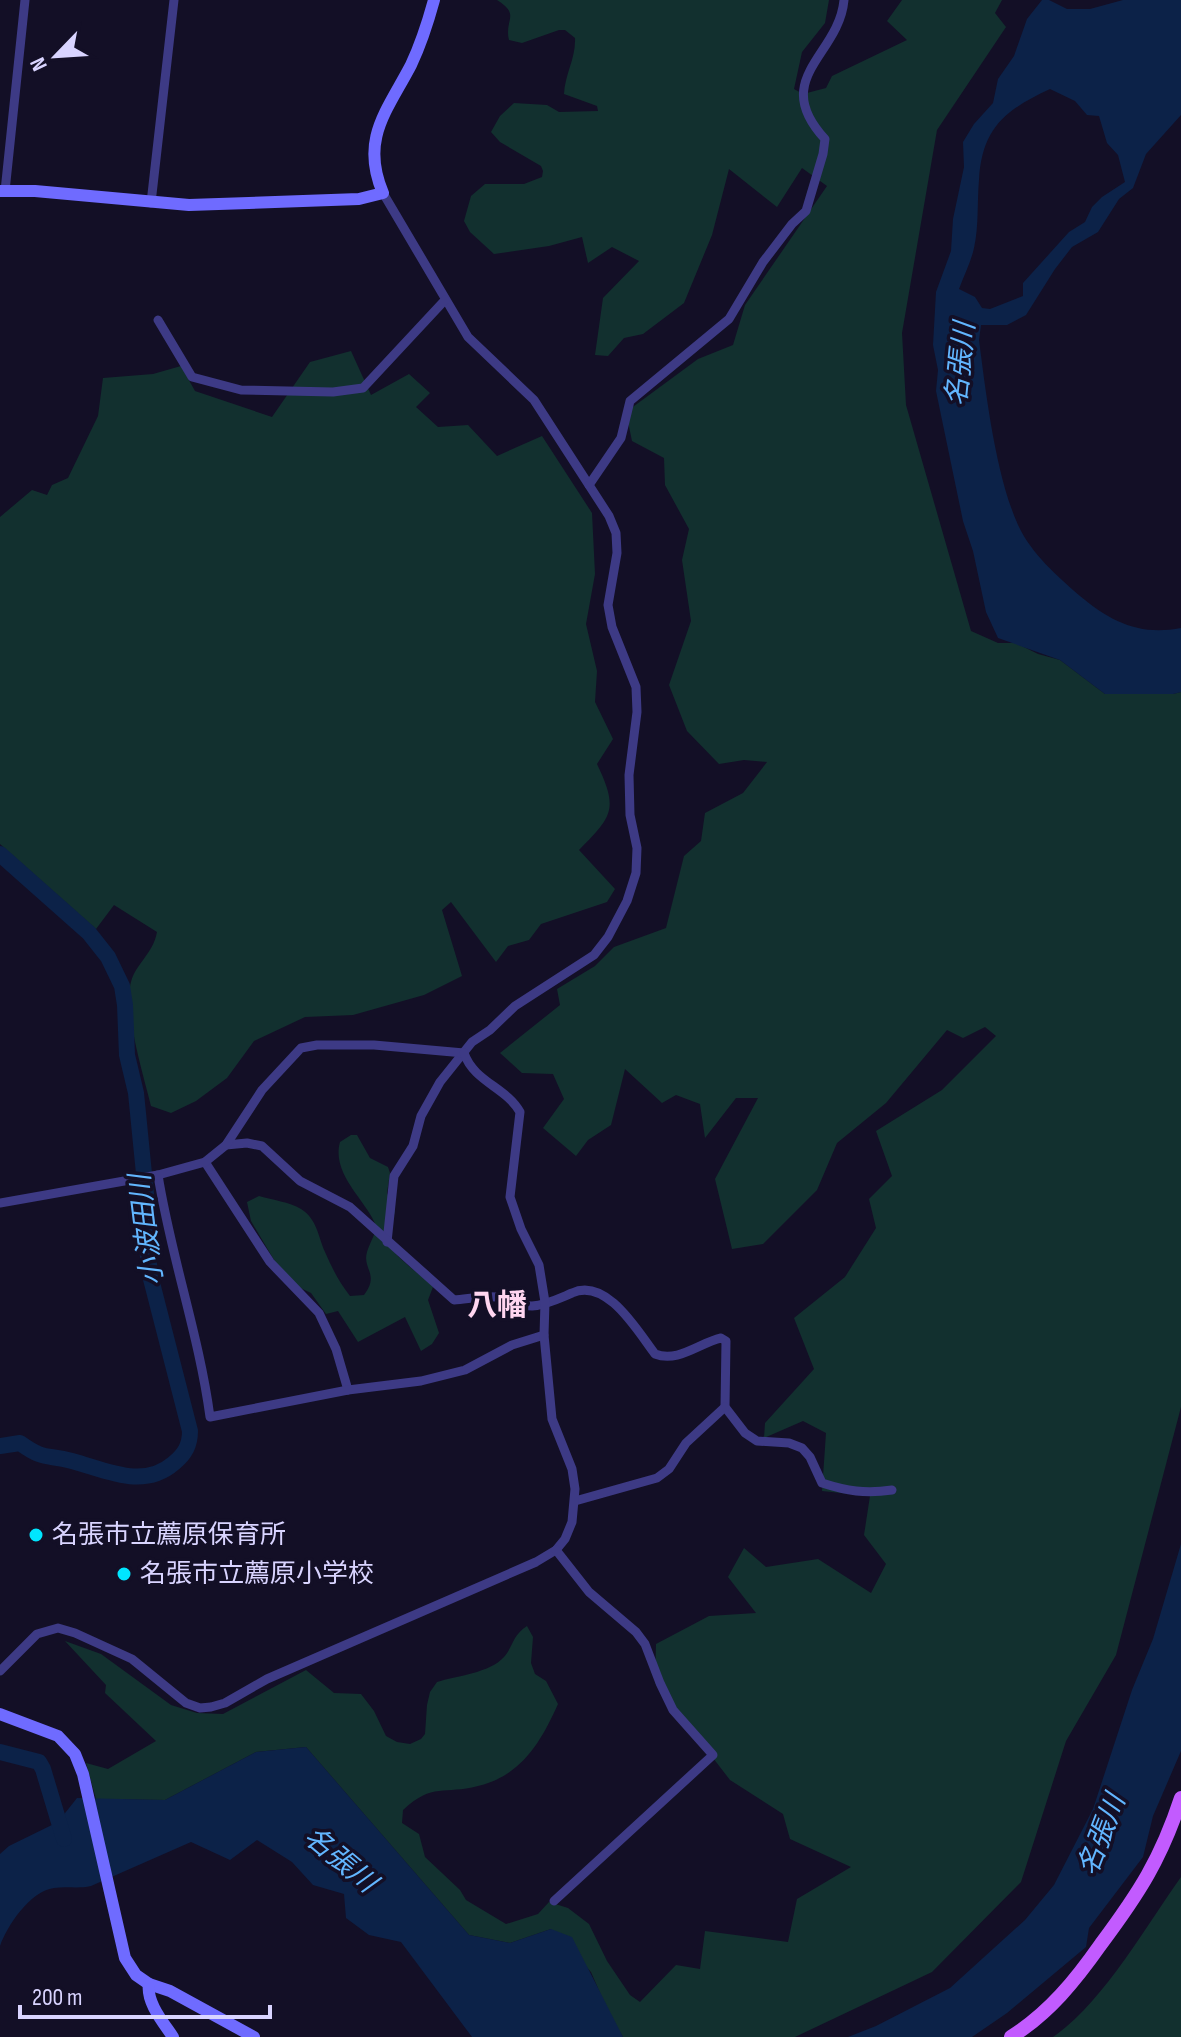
<svg xmlns="http://www.w3.org/2000/svg" width="1181" height="2037" font-family="'Sofia Sans Condensed','Noto Sans JP',sans-serif">
<rect width="100%" height="100%" fill="#130f26"/>
<g fill="#12302f">
<path d="M497,0H829L825,23L802,52L794,89L803,94L826,88L832,76L907,40L887,21L902,0H1002L995,13L1006,27L937,130L902,333L906,405L971,631L998,643H1016L1038,654L1060,660L1105,694H1173L1181,692V1407L1116,1655L1066,1741L1021,1882L932,1972L795,2037H623L610,2016L591,1972L551,1929L510,1943L469,1935L306,1747L256,1752L165,1800L96,1799L86,1763L108,1769L156,1741L105,1693L106,1685L65,1641L101,1654L171,1705L197,1713L223,1714L306,1670L334,1693L361,1694L374,1711L386,1736L397,1742L410,1744L421,1739L425,1734L427,1705L430,1692L437,1682C456,1676 490,1673 504,1657C514,1645 512,1636 527,1626L533,1637L531,1663L535,1674L546,1681L558,1704C541,1742 521,1776 478,1786C444,1795 433,1782 403,1810L402,1823L419,1834L425,1857L460,1890L466,1900L506,1924L538,1914L549,1902L568,1908L589,1924L607,1961L630,1995L640,2002L676,1965L700,1969L705,1931L788,1942L797,1899L851,1867L790,1839L783,1814L730,1780L655,1683L656,1644L709,1616L756,1613L728,1577L744,1548L766,1567L818,1559L871,1593L886,1564L864,1535L870,1496L822,1491L826,1433L803,1421L764,1438L765,1423L814,1369L794,1318L845,1277L876,1228L869,1199L892,1176L876,1131L942,1090L996,1036L985,1027L963,1038L947,1030L886,1103L837,1143L817,1190L763,1244L732,1249L715,1179L758,1098H736L705,1138L700,1104L676,1095L662,1103L625,1069L611,1125L588,1140L576,1156L543,1128L564,1099L553,1074L522,1073L500,1053L560,1005L557,989L595,966L614,947L666,928L684,856L701,841L705,813L743,793L767,762L744,760L719,764L687,731L669,685L691,621L682,560L689,529L665,485L664,458L632,441L626,412L698,359L733,345L745,305L827,186L802,168L777,207L729,169L712,235L684,303L643,334L624,338L608,356L595,355L603,298L639,261L612,247L588,263L582,237L549,246L494,254L470,232L464,221L471,196L485,184H524L542,177L543,171L541,166L500,142L491,132L500,116L514,103L547,105L559,112L598,111L597,106L564,94C565,74 576,58 575,38L565,30H559L522,43L509,40C504,19 521,15 497,0Z"/>
<path d="M351,351L371,395L409,374L430,393L416,407L438,427L468,425L497,456L542,436L592,513L595,574L586,624L597,671L595,702L613,739L597,764C619,810 612,816 579,850L615,889L607,902L541,924L529,940L508,946L496,962L451,902L442,910L462,976L424,995L353,1015L305,1017L254,1041L227,1078L196,1101L171,1113L151,1106C144,1077 123,1009 131,982C136,963 153,954 157,932L114,905L96,929L0,844V517L32,490L47,495L52,485L68,478L98,416L103,378L153,374L181,366L195,391L272,417L310,362Z"/>
<path d="M351,1135H357L370,1158L388,1167L390,1173L387,1193L395,1211C394,1220 386,1227 385,1235C383,1250 424,1276 433,1287L428,1300L439,1333L432,1344L421,1351L405,1317L358,1342L338,1311L326,1314L311,1293L294,1285L280,1270L251,1221L247,1202L259,1196C273,1200 289,1202 301,1209C317,1219 318,1236 325,1252C332,1268 339,1282 350,1296L364,1295C380,1274 362,1269 367,1252C370,1242 375,1236 376,1226C367,1201 331,1175 340,1142Z"/>
<path d="M1181,1877V2037H1053C1102,2004 1146,1926 1181,1877Z"/>
</g>
<g fill="#0c2248" fill-rule="evenodd">
<path d="M1042,0H1049L1067,9H1090L1123,0H1181V115L1146,154L1133,188L1119,199L1098,232L1072,247L1055,269L1026,315L1007,325H981L979,340C986,394 996,478 1019,527C1032,554 1057,576 1080,596C1111,622 1140,636 1181,628V692L1173,694H1105L1060,660L998,638L986,612L973,551L963,521L936,391L938,370L933,345L936,292L951,251L953,219L964,167L963,142L974,124L993,103L998,79L1014,56L1027,19ZM1050,89L1075,101L1087,115L1099,116L1107,143L1118,155L1125,182L1102,197L1092,207L1085,222L1069,232L1023,283V296L990,309L982,308L975,297L959,289C964,275 971,262 974,248C979,226 977,202 979,180C982,128 1005,110 1050,89Z"/>
<path d="M1181,1544V1751L1153,1816L1143,1857L1089,1928L1086,1947L1007,2013L972,2037H848L876,2026L950,1988L1025,1920L1054,1885L1093,1809L1132,1690L1153,1639Z"/>
<path d="M306,1747L469,1935L510,1943L551,1929L572,1937L623,2037H472L401,1942L369,1935L346,1918L344,1894L313,1885L292,1862L257,1840L230,1860L191,1842L91,1886C78,1889 67,1886 54,1888C30,1891 7,1926 0,1946V1854L9,1846L58,1822L77,1798L165,1800L256,1752Z"/>
</g>
<g fill="none" stroke-linecap="round" stroke-linejoin="round">
<g stroke="#0c2248" stroke-width="16">
<path d="M0,854L89,933L108,957L122,986L125,1005L127,1055L136,1093L147,1204V1249L151,1279L190,1431C190,1445 185,1454 174,1463C143,1490 106,1470 72,1461C46,1454 45,1461 20,1443L0,1446"/>
<path d="M0,1752L39,1762L43,1769L64,1839"/>
</g>
<g stroke="#3d3a85" stroke-width="9">
<path d="M5,191L25,0"/>
<path d="M383,193L468,337L534,400L609,516L616,533L617,553L608,605L612,627L636,687L637,712L629,775L630,815L637,848L636,873L627,901L608,937L594,955L515,1006L490,1030L472,1042L440,1082L421,1116L413,1146L394,1176L387,1242"/>
<path d="M151,203L174,0"/>
<path d="M158,320L192,377L241,390L333,392L363,388L445,300"/>
<path d="M589,485L621,438L630,401L729,319L763,262L792,224L806,211L823,154L825,139C769,78 839,56 844,0"/>
<path d="M226,1145L247,1143L262,1146L300,1181L350,1207L454,1300C468,1299 482,1296 496,1297C509,1299 519,1306 532,1306C546,1305 560,1298 572,1293C607,1277 638,1332 655,1354C678,1363 699,1343 721,1338L726,1341L725,1407L745,1433L757,1441L789,1443L802,1448L810,1457L822,1483C847,1491 865,1494 892,1490"/>
<path d="M205,1162L270,1262L319,1313L336,1349L348,1390"/>
<path d="M158,1175C171,1257 199,1335 210,1417L348,1390L421,1381L465,1370L512,1345L544,1335"/>
<path d="M0,1203L158,1175L205,1162L226,1145L262,1090L301,1048L317,1045H374L464,1053"/>
<path d="M575,1501L657,1478L669,1469L686,1443L725,1407"/>
<path d="M0,1671L37,1634L58,1628L75,1633L132,1659L186,1703L200,1708L211,1707L225,1703L267,1679L536,1562L556,1550L565,1539L572,1522L575,1489L572,1469L552,1419L544,1335L545,1302L539,1265L521,1229L510,1197L520,1112C506,1087 474,1082 464,1053"/>
<path d="M554,1901L713,1755L673,1710L660,1683L645,1644L636,1632L589,1592L556,1550"/>
</g>
<g stroke="#6f6bff" stroke-width="12">
<path d="M0,191H35L189,205L359,199L383,193C360,139 387,111 411,65C421,44 428,22 434,0"/>
<path d="M0,1714L58,1736L75,1754L83,1774L125,1958L136,1975L149,1984L170,1991L254,2037"/>
<path d="M149,1984C146,2002 163,2022 173,2037"/>
</g>
<path stroke="#c25bff" stroke-width="14" d="M1011,2037C1049,2013 1075,1981 1101,1944C1139,1893 1161,1859 1181,1798"/>
</g>
<g fill="#00e5ff" stroke="#130f26" stroke-width="3">
<circle cx="36" cy="1535" r="8"/>
<circle cx="124" cy="1574" r="8"/>
</g>
<g text-anchor="middle" dominant-baseline="central" stroke-width="7" stroke-linejoin="round" paint-order="stroke">
<g font-size="26" fill="#d9d4ff" stroke="#130f26" text-anchor="start">
<text x="52" y="1535">名張市立薦原保育所</text>
<text x="140" y="1574">名張市立薦原小学校</text>
</g>
<g font-size="28" font-style="italic" fill="#62b6ff" stroke="#130f26">
<text transform="translate(961 364) rotate(-84)">名張川</text>
<text transform="translate(147 1230) rotate(-97)">小波田川</text>
<text transform="translate(1102 1835) rotate(-69)">名張川</text>
<text transform="translate(340 1860) rotate(40)">名張川</text>
</g>
<g font-size="30" font-weight="bold" fill="#ffd6f0" stroke="#130f26">
<text x="497" y="1306">八幡</text>
</g>
</g>
<g transform="translate(56 56) rotate(245)" stroke="#130f26" stroke-width="6" paint-order="stroke">
<path d="M0-6L14 30L0 20L-14 30Z" fill="#d9d4ff"/>
<text y="-12" font-size="22" font-weight="bold" text-anchor="middle" fill="#d9d4ff">N</text>
</g>
<path d="M20 2005v12h250v-12" fill="none" stroke="#d9d4ff" stroke-width="4"/>
<text x="32" y="2005" font-size="24" fill="#d9d4ff" stroke="#130f26" stroke-width="6" paint-order="stroke">200 m</text>
</svg>
